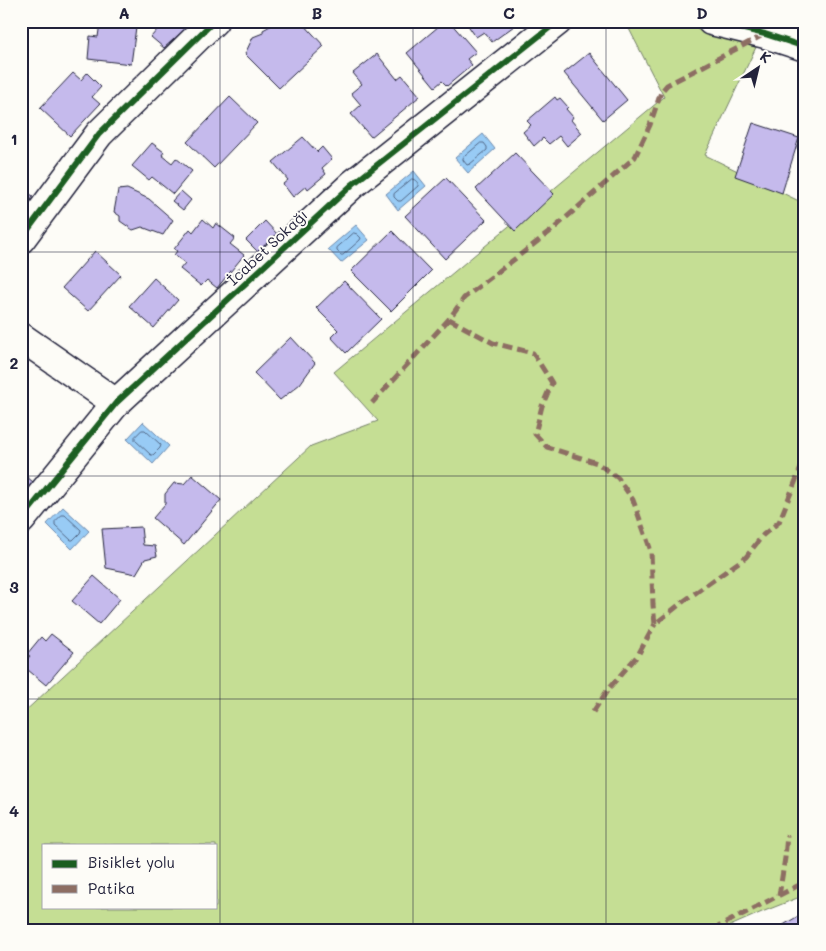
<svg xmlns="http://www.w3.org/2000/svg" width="826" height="951" font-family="Mali,sans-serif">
<rect width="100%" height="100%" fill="#fdfcf7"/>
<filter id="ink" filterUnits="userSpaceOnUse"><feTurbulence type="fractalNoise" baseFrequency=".02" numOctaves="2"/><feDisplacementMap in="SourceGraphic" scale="10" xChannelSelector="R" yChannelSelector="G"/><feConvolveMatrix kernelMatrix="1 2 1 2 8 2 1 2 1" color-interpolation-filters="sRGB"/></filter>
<g filter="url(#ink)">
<path fill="#c5de94" stroke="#748068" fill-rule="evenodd" d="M625,21H742L758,43L705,155L805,204V895L762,912L721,930H21V715L311,446L378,421L334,372L664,97ZM44,845H216V907H44Z"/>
<g fill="#98cbf5" stroke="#6987ab">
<path d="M483,134L495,149L468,173L455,158Z"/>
<path d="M414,171L426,186L398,210L386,194Z"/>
<path d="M356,225L369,240L341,263L328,249Z"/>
<path d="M143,422L169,446L153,464L127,439Z"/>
<path d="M63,507L89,531L72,549L47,524Z"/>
</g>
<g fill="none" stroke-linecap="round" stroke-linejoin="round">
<g stroke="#516685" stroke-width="1">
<path d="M481,143H484L487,147V150L470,164L467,165L463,160V158Z"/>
<path d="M412,179C415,179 419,183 418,186L401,201H398L394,197V194Z"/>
<path d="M354,233L357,234L361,238L360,240L343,255H341L337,251V248Z"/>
<path d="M142,430H145L161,445L160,448L153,455H151L135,440V437Z"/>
<path d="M62,515H65L81,530L80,533L73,540H71L55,525V522Z"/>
</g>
</g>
<g fill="#c5baec" stroke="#22223b">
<path d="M154,21H190L192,23L164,48L151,37L157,30L150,26Z"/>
<path d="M274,21H301L324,46L279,88L245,54L253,37L263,33V30L272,25Z"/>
<path d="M445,21H449L476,52L467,59L472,65L447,86L442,81L435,87L407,53Z"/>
<path d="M465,21H521L492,42L484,32L476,37Z"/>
<path d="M100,23L136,27L131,64L88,59L90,36L98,37Z"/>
<path d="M589,53L627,100L603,120L564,73Z"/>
<path d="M377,54L397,79L402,75L420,96L371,137L351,114L361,105L351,93L362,84L353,73Z"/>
<path d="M21,67L29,72L21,84Z"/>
<path d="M73,73L81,80L87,73L101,87L92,97L100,104L70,136L40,108Z"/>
<path d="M230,97L257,123L214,168L187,142Z"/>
<path d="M555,97L557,100L560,98L568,107L566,109L573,117L571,120L582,133L567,146L559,136L549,144L543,138L534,146L523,132L531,125L527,121Z"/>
<path d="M753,123L799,138L782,193L735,176Z"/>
<path d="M303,137L317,152L322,147L332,159L322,168L326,174L308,189L306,186L293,197L283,184L288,180L273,162Z"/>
<path d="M152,143L164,152L162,155L172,163L176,158L192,171L173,194L152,177L149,180L132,166Z"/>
<path d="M515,153L554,194L515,231L476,189Z"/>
<path d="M446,178L486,220L445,259L405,216Z"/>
<path d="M21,188L33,196L21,210Z"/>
<path d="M127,189L149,199L173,220L163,235L142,227L133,230L120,221V216L114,212L118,190Z"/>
<path d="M181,191L191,200L183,210L172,201Z"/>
<path d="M203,219L213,228L216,223L235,238L230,244L244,255L217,288L207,280L201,286L180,269L185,263L174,255L177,251L174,249L190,229L193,232Z"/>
<path d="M265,221L278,235L259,253L246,240Z"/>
<path d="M392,231L431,271L391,311L351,271Z"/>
<path d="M95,251L121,275L88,311L62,288Z"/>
<path d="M154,278L178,300L154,328L129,306Z"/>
<path d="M344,281L381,319L346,353L331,337L338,330L316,308Z"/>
<path d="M291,337L315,363L300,384L280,400L254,373Z"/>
<path d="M22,473L38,486L25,500L21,497Z"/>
<path d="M192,475L221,500L184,545L153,518L165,504V494L174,483L184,484Z"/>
<path d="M141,527L143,545L155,546L157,556L145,559L136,574L106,568L102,529Z"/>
<path d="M94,576L120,599L99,624L72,601Z"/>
<path d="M51,634L74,652L46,685L22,665L30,656L27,654L41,637L45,641Z"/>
<path d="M805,912V930H782L780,927Z"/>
</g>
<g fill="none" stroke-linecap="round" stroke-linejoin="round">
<defs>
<g id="minor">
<path d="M711,21L765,34L805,47"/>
<path d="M21,239L99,134L214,21"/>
<path d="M21,337L116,403"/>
<path d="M21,520L116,403L353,184L558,21"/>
</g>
</defs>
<use href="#minor" stroke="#22223b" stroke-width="31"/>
<use href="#minor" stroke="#fdfcf7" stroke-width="28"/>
<g stroke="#8d6e63" stroke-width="5" stroke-dasharray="10 5" stroke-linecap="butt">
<path d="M449,319L493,343L533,353L552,383L542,406L535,434L547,447L597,463L618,478L633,500L651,551L653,605L655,624L684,601L746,557L763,535L779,522L805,458"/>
<path d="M372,403L449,319L464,298L551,231L635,157L650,125L661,92L667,85L765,34"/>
<path d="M593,712L609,688L638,655L655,624"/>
<path d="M779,896L785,858L787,835"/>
<path d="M712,930L805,882"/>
</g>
<defs>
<g id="cycleway">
<path d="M711,21L765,34L805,47"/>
<path d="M21,239L99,134L214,21"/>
<path d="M21,520L116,403L353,184L558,21"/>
</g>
</defs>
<use href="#cycleway" stroke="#fdfcf7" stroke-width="9"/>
<use href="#cycleway" stroke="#1b5e20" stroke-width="6"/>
</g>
</g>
<path fill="none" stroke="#22223b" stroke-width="1" stroke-opacity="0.55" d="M220,21V930M413,21V930M606,21V930M21,252H805M21,476H805M21,699H805"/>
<g text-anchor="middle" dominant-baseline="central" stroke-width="4" stroke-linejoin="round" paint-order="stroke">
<g font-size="15" fill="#22223b" stroke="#fdfcf7">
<text transform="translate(267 247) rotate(-43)">İcabet Sokağı</text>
</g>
</g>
<rect width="826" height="951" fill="none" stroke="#fdfcf7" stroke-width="55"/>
<rect x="42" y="844" width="175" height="65" fill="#fdfcf7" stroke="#a5a5ac"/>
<rect x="52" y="860" width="25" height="8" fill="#1b5e20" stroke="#a5a5ac"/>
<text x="88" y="868" font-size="15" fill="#22223b">Bisiklet yolu</text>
<rect x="52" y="885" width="25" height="8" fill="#8d6e63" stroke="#a5a5ac"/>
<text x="88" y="894" font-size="15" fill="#22223b">Patika</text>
<g transform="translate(758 68) rotate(35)" stroke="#fdfcf7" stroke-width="4" paint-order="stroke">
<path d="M0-4L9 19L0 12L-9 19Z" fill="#22223b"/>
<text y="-8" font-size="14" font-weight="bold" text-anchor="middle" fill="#22223b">K</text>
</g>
<rect x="28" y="28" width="770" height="896" fill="none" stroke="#22223b" stroke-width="2"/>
<g font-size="16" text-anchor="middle" font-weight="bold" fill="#22223b">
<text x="124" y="19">A</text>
<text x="317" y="19">B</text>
<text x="509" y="19">C</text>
<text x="702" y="19">D</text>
<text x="14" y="145">1</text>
<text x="14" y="369">2</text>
<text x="14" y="593">3</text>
<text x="14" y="817">4</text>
</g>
</svg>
